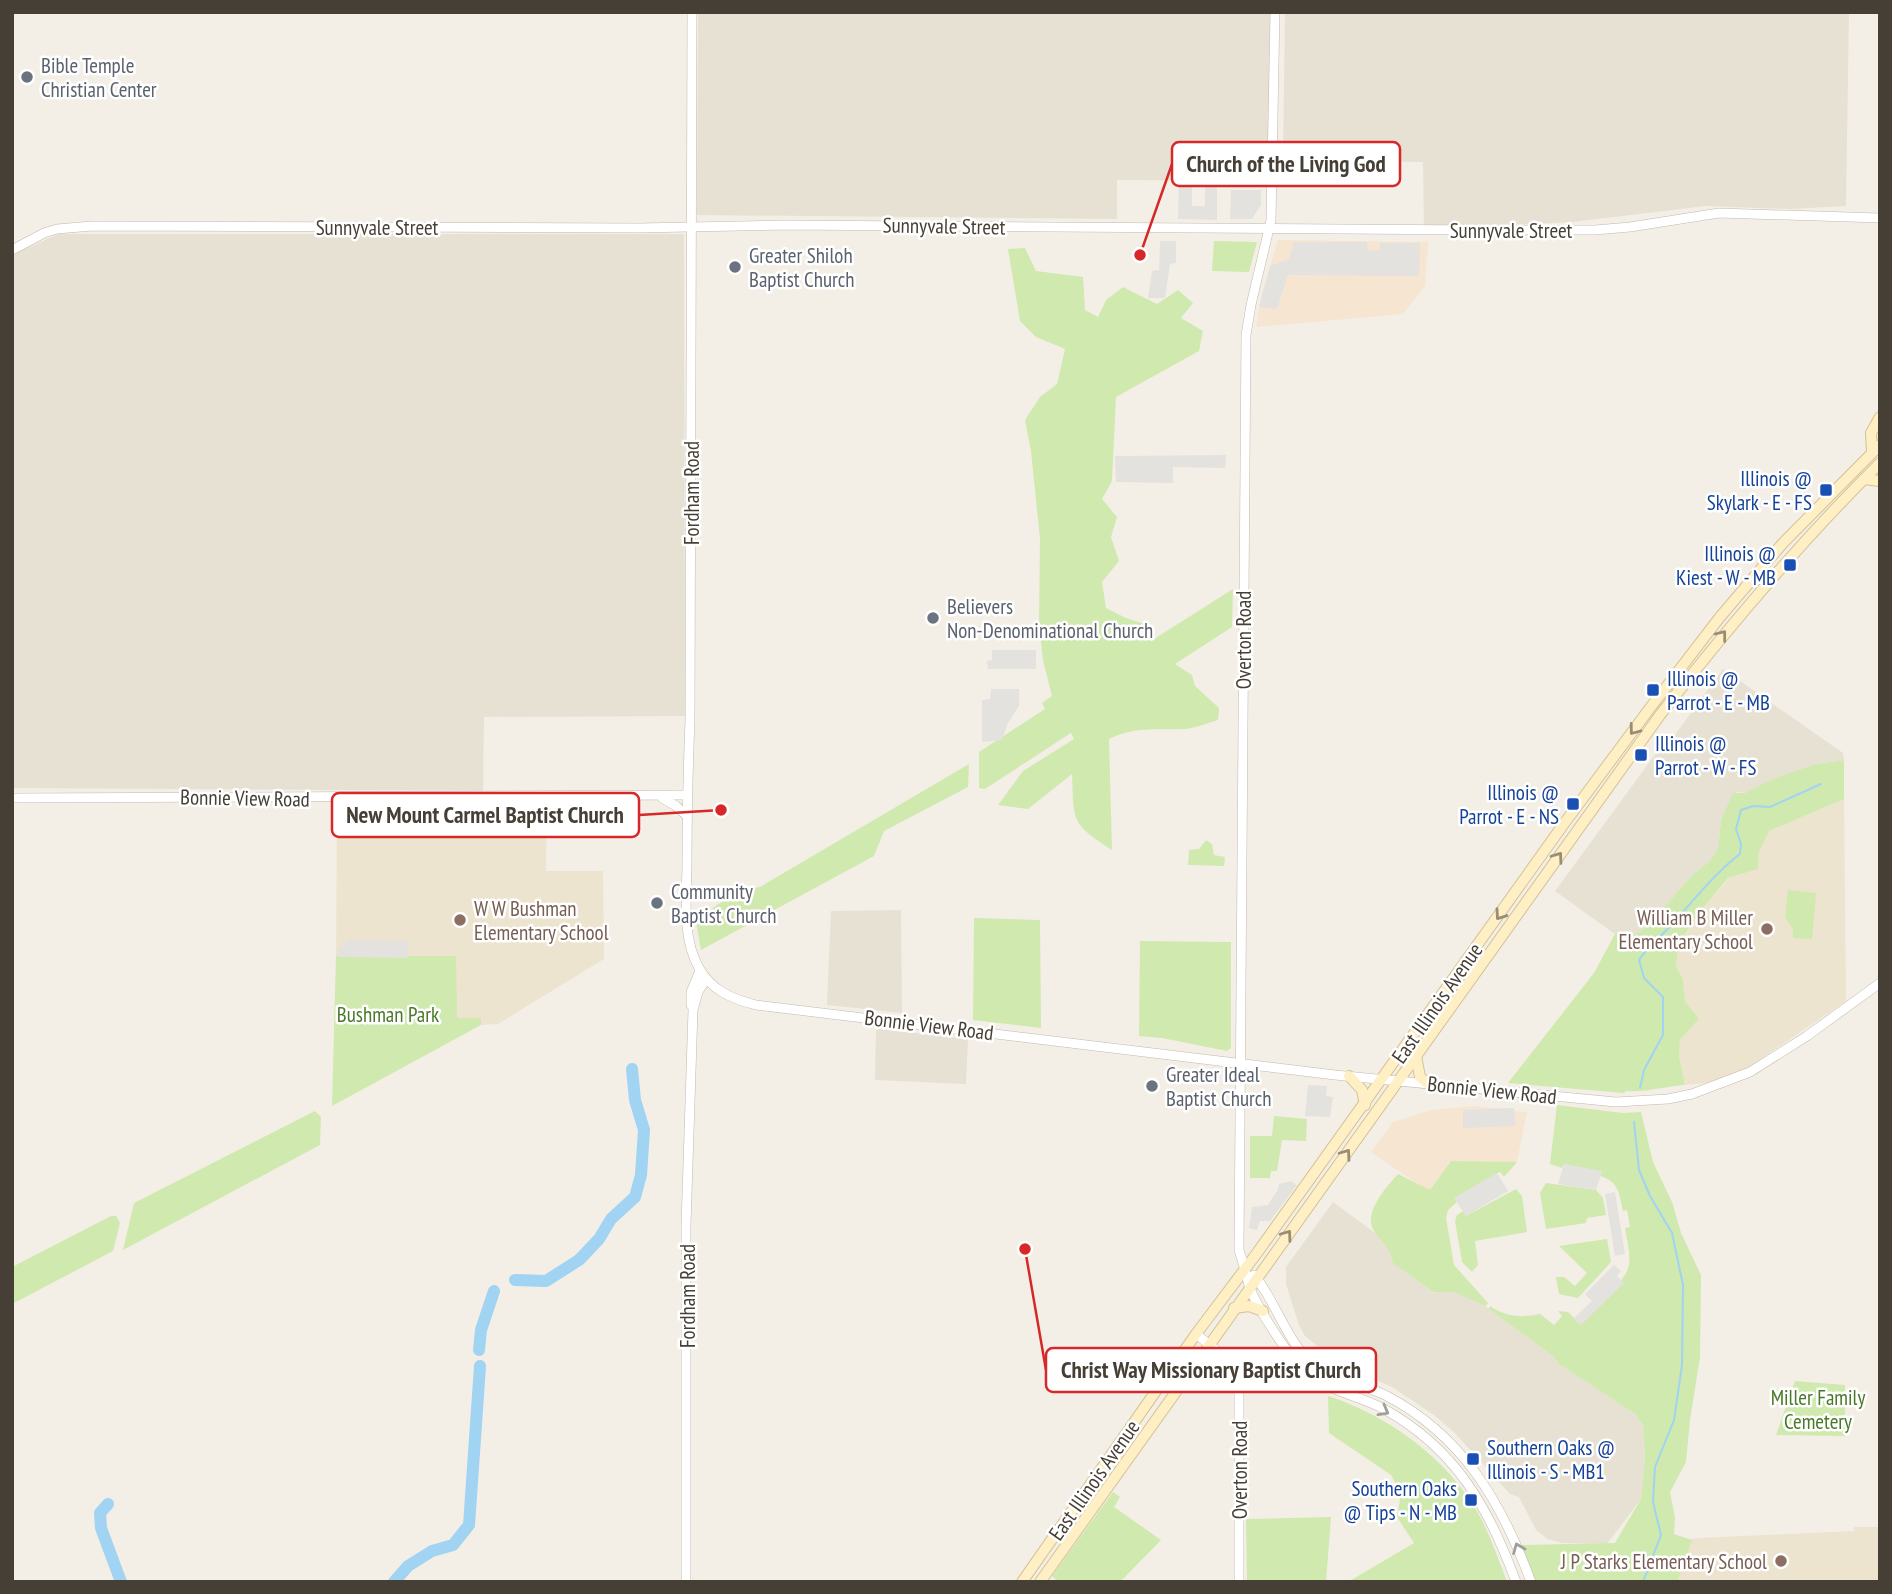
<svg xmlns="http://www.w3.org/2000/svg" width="1892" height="1594" font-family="'PT Sans Narrow',sans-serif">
<rect width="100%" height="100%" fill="#f3efe6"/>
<g fill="#e7e1d4">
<path d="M698,12H1270L1268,181L1117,180V219L697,215Z"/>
<path d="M1285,12H1849L1846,206L1790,209L1706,206L1572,222L1424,230L1423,162L1283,160Z"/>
<path d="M58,234H684L685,716L484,717L483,791L12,788V255Z"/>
<path d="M1723,669L1843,753L1844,760L1816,764L1745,793L1737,792L1721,820L1718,849L1710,861L1692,875L1648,926L1633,936L1615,934L1555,891L1665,741L1669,743Z"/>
<path d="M901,910L902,1013L827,1005L831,911Z"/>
<path d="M879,1029L968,1039L966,1084L875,1080L876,1030Z"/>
<path d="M1333,1202L1401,1252L1394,1263L1434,1293L1446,1277L1553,1356L1559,1364L1635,1414L1643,1425L1645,1457L1641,1499L1607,1544L1562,1543L1547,1539L1536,1530L1519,1497L1510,1494L1454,1432L1434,1415L1392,1387L1337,1362L1305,1336L1299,1325L1286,1284V1267Z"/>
</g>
<g fill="#f6e5d0">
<path d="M1278,240L1428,242L1425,286L1403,314L1256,327L1262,293Z"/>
<path d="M1475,1106L1527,1112L1517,1162L1451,1161L1430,1190L1425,1189L1371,1152L1393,1122L1432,1110Z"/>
</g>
<g fill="#ede4cf">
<path d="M1844,799L1846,1001L1743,1071L1706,1083L1685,1085L1679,1056L1680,1040L1699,1019L1685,1001L1683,979L1676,966L1679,943L1698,914L1729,878L1757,869L1759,852L1769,831Z"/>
<path d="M524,805L525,807H547L546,871H603L604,959L498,1024L481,1025L454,1023L336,959L337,807Z"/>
<path d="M1854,1527H1880V1582H1656L1666,1542L1698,1538L1854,1531Z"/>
</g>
<g fill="#d0e9ae">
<path d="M1214,241L1257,242L1249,272L1212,271Z"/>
<path d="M1025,248L1036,271L1083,277L1085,310L1098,317L1106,300L1123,287L1157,304L1178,290L1193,303L1181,318L1203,331L1199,351L1116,397L1112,481L1102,499L1117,517L1111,537L1119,561L1102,582L1106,608L1126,618L1145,624L1134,638L1138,641L1147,636L1151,641L1233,589L1232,627L1175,664L1192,675L1195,686L1219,708L1218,720C1207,723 1196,728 1185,729C1158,730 1134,726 1109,739L1112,850C1071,823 1074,823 1072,774L1028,809L998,805L1023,771L1074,739L1071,733L985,789L979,788V752L1045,709L1042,703L1052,696L1043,660L1039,624L1040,539L1031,451L1025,420L1040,397L1057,384L1065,349L1036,337L1020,321L1008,249Z"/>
<path d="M1844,760V799L1769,831L1759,852L1758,869L1728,878L1698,914L1679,943L1676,966L1683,979L1685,1001L1699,1019L1680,1040L1679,1056L1685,1085C1666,1086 1644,1093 1626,1091L1624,1093L1508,1083L1594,973L1615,934L1633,936L1648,926L1692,875L1710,861L1718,849L1721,820L1733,793H1745L1773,779L1816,764Z"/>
<path d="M969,764L968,787L884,831L874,856L701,950L696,922C715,905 734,891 760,887Z"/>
<path d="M1206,840L1212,844L1214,855L1225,857L1224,866L1188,865L1189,850L1199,849Z"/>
<path d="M1788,890L1816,893L1812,939L1793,938V929L1785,917Z"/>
<path d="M974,918L1040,920L1041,1028L973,1020Z"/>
<path d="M1140,941L1231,942V1048L1227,1051L1162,1038L1139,1036Z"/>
<path d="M336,956H456L457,1018H481V1025L332,1106Z"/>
<path d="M1557,1105L1623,1113L1641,1112L1653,1162L1672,1202L1681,1233L1701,1275L1700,1357L1690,1420L1686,1462L1670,1492L1675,1518L1674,1534L1692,1540L1677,1582H1535L1521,1545L1615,1543L1641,1499L1645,1457L1643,1425L1635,1414L1559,1364L1553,1356L1489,1309L1490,1306C1507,1317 1520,1318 1540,1314L1554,1325L1562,1316L1558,1311L1568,1312L1580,1324L1623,1283L1621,1280C1635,1265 1628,1248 1625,1228L1630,1227L1627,1210L1623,1211C1619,1194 1619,1181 1600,1176L1601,1172L1564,1164L1562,1168L1550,1164Z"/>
<path d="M315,1111L321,1117L320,1145L123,1250L134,1203Z"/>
<path d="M1274,1116L1307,1119L1306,1141L1282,1140L1277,1171H1271L1270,1178H1250V1136H1272Z"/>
<path d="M1451,1161L1517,1162L1504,1177L1500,1172L1455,1198L1457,1202L1448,1210L1446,1218L1454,1265L1488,1303L1486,1306L1454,1292H1433L1393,1263C1390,1245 1381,1243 1373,1229C1364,1212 1387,1186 1398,1174L1430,1190Z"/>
<path d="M1546,1183L1596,1190L1603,1198L1606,1215L1587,1218L1586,1223L1546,1229L1540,1193Z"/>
<path d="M1516,1189L1522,1196L1527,1232L1475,1241L1478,1265L1472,1272L1462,1262L1455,1221L1457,1215L1463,1211L1466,1216Z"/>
<path d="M111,1216H116L120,1223L113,1251L12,1304V1267Z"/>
<path d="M1607,1239L1611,1262L1578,1298L1559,1294L1556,1277H1564L1575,1286L1587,1273L1559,1246Z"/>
<path d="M1795,1381L1845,1385V1436L1776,1435Z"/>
<path d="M1328,1396C1387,1415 1447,1458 1478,1513C1490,1535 1498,1558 1507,1582H1348L1414,1543L1397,1517L1401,1493L1391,1475L1329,1433Z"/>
<path d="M1113,1492L1120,1497L1114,1507L1161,1540L1120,1582H1059L1052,1576Z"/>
<path d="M1331,1517L1326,1582H1247L1246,1519Z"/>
</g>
<g fill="#e4e2de">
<path d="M1179,182L1192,183V206H1205V182H1217V220L1178,219Z"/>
<path d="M1231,190H1261V205L1252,219H1230Z"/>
<path d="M1160,241H1176V263L1170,264L1165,298H1148L1152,271L1159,270Z"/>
<path d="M1294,242H1367V250L1379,251L1380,243H1420L1419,276L1288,275L1277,309L1259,307L1270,266L1289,259Z"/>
<path d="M1226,455L1225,468L1173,467V483L1116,482L1115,456Z"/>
<path d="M992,650H1036V669H988L987,661L992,660Z"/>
<path d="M991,689H1019V706L1008,723L1002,740L982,742V700L990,699Z"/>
<path d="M346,940L408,941V958L338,957L339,947H346Z"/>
<path d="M1308,1085L1327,1086L1326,1096L1333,1097L1330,1117L1305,1116Z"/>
<path d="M1514,1108L1515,1126L1463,1128V1110Z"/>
<path d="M1564,1164L1602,1171L1596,1190L1558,1184Z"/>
<path d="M1497,1173L1508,1191L1466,1216L1454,1198Z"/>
<path d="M1291,1181L1297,1185L1270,1221H1260L1257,1230L1249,1228L1252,1207L1268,1205L1278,1189L1279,1184Z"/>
<path d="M1615,1192L1625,1254L1615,1256L1605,1194Z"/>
<path d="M1614,1265L1621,1271L1617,1276L1624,1283L1581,1325L1574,1318L1592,1301L1585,1294Z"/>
</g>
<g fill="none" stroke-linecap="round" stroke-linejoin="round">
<g stroke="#a1d3f2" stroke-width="2">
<path d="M1640,1088L1644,1070L1663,1035V997L1644,978L1639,960C1649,945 1662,936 1673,923C1695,899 1714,874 1740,854L1741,844L1736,829L1741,810L1753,806L1770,807L1821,784"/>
<path d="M1634,1122L1639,1170L1650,1196L1672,1233L1683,1285L1682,1365L1674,1420L1655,1467L1653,1502L1661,1535L1643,1582"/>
</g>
<g stroke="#a1d3f2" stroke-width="12">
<path d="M515,1280L546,1281L579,1260L599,1239L611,1219L635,1197L641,1175L644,1130L635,1100L632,1069"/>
<path d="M479,1350L481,1330L494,1291"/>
<path d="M108,1504L100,1513L101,1528L121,1582"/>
<path d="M394,1582L408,1566L432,1551L453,1545L469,1525L480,1366"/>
</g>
<defs>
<g id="tertiary">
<path d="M692,12L690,721C688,768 687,815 687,862C687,896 681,936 699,968C711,990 732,999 756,1005L1335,1075L1616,1102L1668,1099L1692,1094L1750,1072L1807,1036L1880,983"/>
<path d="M1275,12L1271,220L1251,305L1246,335L1239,1250C1243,1262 1246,1273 1249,1285C1254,1303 1289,1357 1303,1370C1325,1391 1358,1395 1384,1409C1456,1449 1489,1508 1516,1582"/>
<path d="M12,250L44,233L57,229L92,226L639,228L785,225L1481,230H1595L1630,227L1719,213L1880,218"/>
<path d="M12,798L687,795"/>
<path d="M662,798L676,806L687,816"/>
<path d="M691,1005V992L700,971"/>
<path d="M1254,1275C1275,1300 1286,1339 1309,1360C1328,1378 1363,1384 1387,1396C1463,1436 1502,1503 1531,1582"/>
<path d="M1196,1334C1220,1354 1234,1359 1239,1393V1582"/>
<path d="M686,1582V1225L693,1010L698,992L706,979"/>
</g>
<g id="secondary">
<path d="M1872,452L1871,433L1880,417"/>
<path d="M1864,479L1880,481"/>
<path d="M1416,1056L1420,1077L1428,1084"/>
<path d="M1349,1076L1362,1090L1365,1105"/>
<path d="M1234,1308L1249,1306L1263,1311"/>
<path d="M1022,1582L1196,1334L1257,1253L1563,825L1650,708L1720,617L1783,543L1880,445"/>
<path d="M1040,1582L1660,715C1730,625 1799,543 1880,463"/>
</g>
</defs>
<use href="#tertiary" stroke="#c2b9ab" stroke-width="10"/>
<use href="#secondary" stroke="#d5c295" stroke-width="12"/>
<use href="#tertiary" stroke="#fff" stroke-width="9"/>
<use href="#secondary" stroke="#ffefc4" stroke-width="10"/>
</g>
<defs><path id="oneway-chevron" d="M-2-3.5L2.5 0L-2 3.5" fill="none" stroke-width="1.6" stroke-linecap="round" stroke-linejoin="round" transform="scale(1.75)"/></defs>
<g stroke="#998e75">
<use href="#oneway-chevron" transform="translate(1722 635) rotate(-52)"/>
<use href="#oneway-chevron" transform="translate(1634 730) rotate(127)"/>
<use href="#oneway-chevron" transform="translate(1558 857) rotate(-54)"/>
<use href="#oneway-chevron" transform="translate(1500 915) rotate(125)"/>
<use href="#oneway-chevron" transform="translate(1346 1154) rotate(-54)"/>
<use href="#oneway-chevron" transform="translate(1287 1235) rotate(-54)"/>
</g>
<g stroke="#a29f9a">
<use href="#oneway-chevron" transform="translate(1384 1411) rotate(29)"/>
<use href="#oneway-chevron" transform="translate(1518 1548) rotate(-112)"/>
</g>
<g fill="#6b7280" stroke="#fff" stroke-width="2.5">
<circle cx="27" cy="77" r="7"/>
<circle cx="735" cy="267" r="7"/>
<circle cx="933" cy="618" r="7"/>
<circle cx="657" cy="903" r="7"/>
<circle cx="1152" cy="1086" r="7"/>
</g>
<g fill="#1a4fb4" stroke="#fff" stroke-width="2.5">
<rect x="1819" y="483" width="14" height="14" rx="3.5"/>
<rect x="1783" y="558" width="14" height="14" rx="3.5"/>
<rect x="1646" y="683" width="14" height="14" rx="3.5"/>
<rect x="1634" y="748" width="14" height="14" rx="3.5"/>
<rect x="1566" y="797" width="14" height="14" rx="3.5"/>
<rect x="1466" y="1452" width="14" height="14" rx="3.5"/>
<rect x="1464" y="1493" width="14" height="14" rx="3.5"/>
</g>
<g fill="#8d6e63" stroke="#fff" stroke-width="2.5">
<circle cx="460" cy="920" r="7"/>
<circle cx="1767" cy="929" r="7"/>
<circle cx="1781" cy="1561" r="7"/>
</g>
<g text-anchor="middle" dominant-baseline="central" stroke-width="5" stroke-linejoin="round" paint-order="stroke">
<g font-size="21" fill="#5b616d" stroke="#fff" text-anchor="start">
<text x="41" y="65">Bible Temple<tspan x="41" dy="24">Christian Center</tspan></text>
<text x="749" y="255">Greater Shiloh<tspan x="749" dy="24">Baptist Church</tspan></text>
<text x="947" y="606">Believers<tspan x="947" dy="24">Non-Denominational Church</tspan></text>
<text x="671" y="891">Community<tspan x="671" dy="24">Baptist Church</tspan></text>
<text x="1166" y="1074">Greater Ideal<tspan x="1166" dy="24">Baptist Church</tspan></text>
</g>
<g font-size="21" fill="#463f35" stroke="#fff">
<text transform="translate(944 226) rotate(1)">Sunnyvale Street</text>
<text x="377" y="227">Sunnyvale Street</text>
<text x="1511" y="230">Sunnyvale Street</text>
<text transform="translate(691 493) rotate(-90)">Fordham Road</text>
<text transform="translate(1243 640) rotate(-90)">Overton Road</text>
<text transform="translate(245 798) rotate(1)">Bonnie View Road</text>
<text transform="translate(1437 1003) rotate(-55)">East Illinois Avenue</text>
<text transform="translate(929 1025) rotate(7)">Bonnie View Road</text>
<text transform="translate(1492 1090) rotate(6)">Bonnie View Road</text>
<text transform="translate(687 1296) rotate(-90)">Fordham Road</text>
<text transform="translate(1239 1470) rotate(-90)">Overton Road</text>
<text transform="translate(1094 1480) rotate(-55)">East Illinois Avenue</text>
</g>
<g font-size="21" fill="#164399" stroke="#fff" text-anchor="end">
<text x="1812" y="478">Illinois @<tspan x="1812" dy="24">Skylark - E - FS</tspan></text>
<text x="1776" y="553">Illinois @<tspan x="1776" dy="24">Kiest - W - MB</tspan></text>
<text x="1667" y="678" text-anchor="start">Illinois @<tspan x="1667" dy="24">Parrot - E - MB</tspan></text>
<text x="1655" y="743" text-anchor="start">Illinois @<tspan x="1655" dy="24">Parrot - W - FS</tspan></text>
<text x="1559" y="792">Illinois @<tspan x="1559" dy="24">Parrot - E - NS</tspan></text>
<text x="1487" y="1447" text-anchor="start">Southern Oaks @<tspan x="1487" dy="24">Illinois - S - MB1</tspan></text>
<text x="1457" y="1488">Southern Oaks<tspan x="1457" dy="24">@ Tips - N - MB</tspan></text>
</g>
<g font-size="21" fill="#785e54" stroke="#fff" text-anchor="end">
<text x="474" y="908" text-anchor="start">W W Bushman<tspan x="474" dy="24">Elementary School</tspan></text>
<text x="1753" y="917">William B Miller<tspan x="1753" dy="24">Elementary School</tspan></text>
<text x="1767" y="1561">J P Starks Elementary School</text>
</g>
<g font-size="21" fill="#497927" stroke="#fff">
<text x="388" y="1014">Bushman Park</text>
<text x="1818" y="1397">Miller Family<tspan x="1818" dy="24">Cemetery</tspan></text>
</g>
</g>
<path fill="none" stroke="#d62828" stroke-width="2.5" d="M1140 255L1172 164M721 810L639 815M1025 1249L1046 1370"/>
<g fill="#d62828" stroke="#fff" stroke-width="2.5">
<circle cx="1140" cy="255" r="7"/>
<circle cx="721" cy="810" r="7"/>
<circle cx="1025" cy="1249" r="7"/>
</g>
<g fill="#fff" stroke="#d62828" stroke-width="2.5">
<rect x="1172" y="142" width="228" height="44" rx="7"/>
<rect x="332" y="793" width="307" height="44" rx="7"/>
<rect x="1046" y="1348" width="330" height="44" rx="7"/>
</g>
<g font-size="23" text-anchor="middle" font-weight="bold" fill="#463f35">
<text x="1286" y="172">Church of the Living God</text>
<text x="485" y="823">New Mount Carmel Baptist Church</text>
<text x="1211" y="1378">Christ Way Missionary Baptist Church</text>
</g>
<rect width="1892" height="1594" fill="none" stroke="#463f35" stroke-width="28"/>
</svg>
